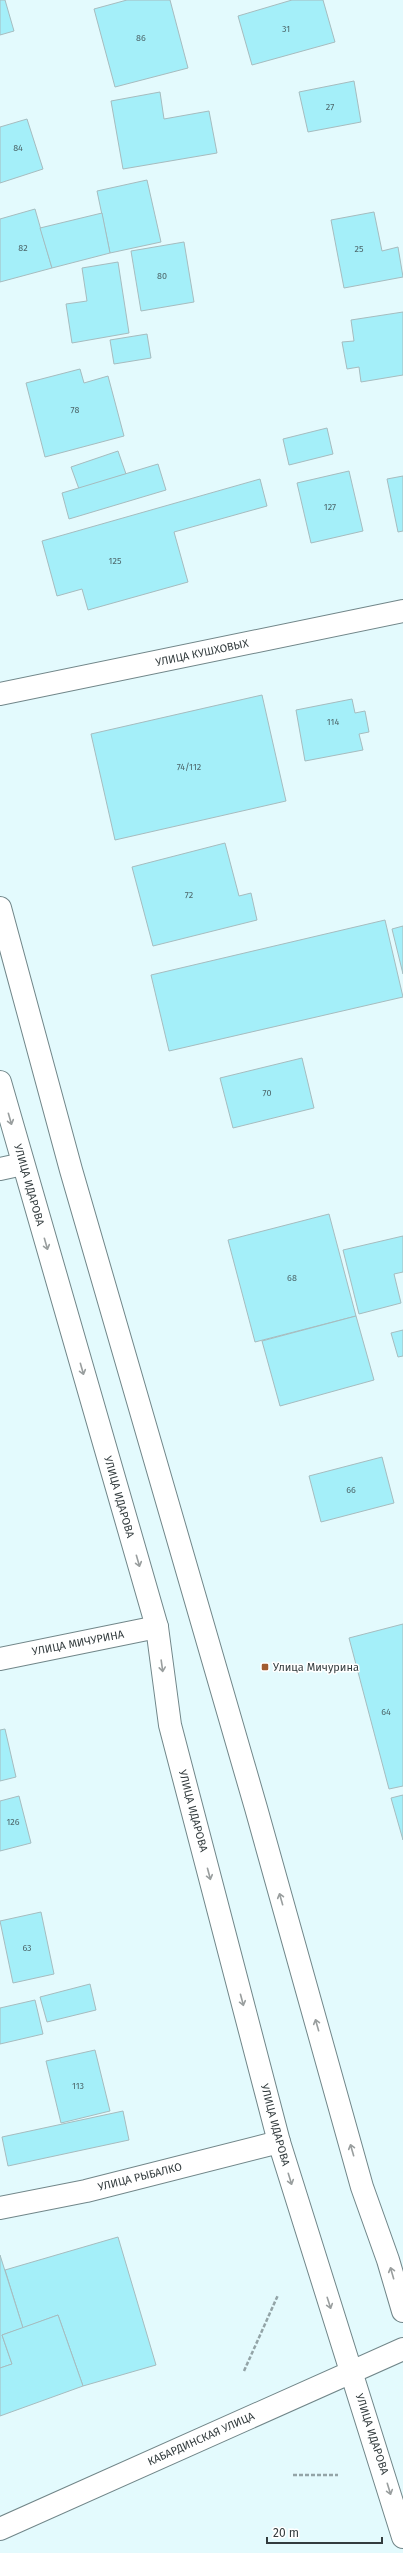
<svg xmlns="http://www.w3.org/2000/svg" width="403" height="2553" font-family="'Fira Sans',sans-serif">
<rect width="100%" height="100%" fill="#e3fafd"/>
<g fill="#a4eff9" stroke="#a6bcbf">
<path d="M0,0H5L14,31L0,35Z"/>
<path d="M127,0H170L188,68L115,87L94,9Z"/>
<path d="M292,0H323L335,42L252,65L238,16Z"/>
<path d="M354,81L361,122L308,132L299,92Z"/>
<path d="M160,92L164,119L209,111L217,153L123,169L111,101Z"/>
<path d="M27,119L43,169L0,183V127Z"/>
<path d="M147,180L161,242L110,253L97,191Z"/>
<path d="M35,209L52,268L0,282V219Z"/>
<path d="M374,212L382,251L398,247L403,277L344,288L331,220Z"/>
<path d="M102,213L110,253L52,268L40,228Z"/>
<path d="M184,242L194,302L141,311L131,251Z"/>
<path d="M118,262L129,333L72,343L66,304L87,301L82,268Z"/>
<path d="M403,312V375L361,382L359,367L347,369L342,342L354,341L351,320Z"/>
<path d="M147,334L151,358L114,364L110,340Z"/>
<path d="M80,369L84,383L108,376L124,436L45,457L26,383Z"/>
<path d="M327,428L333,454L289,465L283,439Z"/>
<path d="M118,451L126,474L79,489L71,467Z"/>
<path d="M158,464L166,490L69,519L62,493Z"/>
<path d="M349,471L363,531L311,543L297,483Z"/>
<path d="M403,476V531L398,532L387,479Z"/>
<path d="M260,479L267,506L174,532L188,582L88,610L82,589L57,596L42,541Z"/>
<path d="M262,695L286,801L115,840L91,734Z"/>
<path d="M352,699L355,713L365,711L369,732L359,734L363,750L305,761L296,710Z"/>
<path d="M225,843L239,896L251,893L257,920L153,946L132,867Z"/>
<path d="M385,920L403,997L169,1051L151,975Z"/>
<path d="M403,926V974L392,929Z"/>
<path d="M302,1058L314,1108L233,1128L220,1078Z"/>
<path d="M329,1214L356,1316L255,1342L228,1240Z"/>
<path d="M403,1236V1272L394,1274L401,1303L359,1314L343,1250Z"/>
<path d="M356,1316L374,1380L280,1406L262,1341Z"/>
<path d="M403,1330V1356L398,1357L391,1333Z"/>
<path d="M382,1457L394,1503L321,1522L309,1476Z"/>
<path d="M403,1624V1786L389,1789L349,1638Z"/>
<path d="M5,1729L16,1777L0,1781V1730Z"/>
<path d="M403,1795V1840L391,1798Z"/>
<path d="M19,1796L31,1843L0,1851V1801Z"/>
<path d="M41,1912L54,1974L13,1983L0,1921Z"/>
<path d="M90,1984L96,2010L47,2022L40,1997Z"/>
<path d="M35,2000L43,2034L0,2044V2008Z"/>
<path d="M95,2050L110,2111L61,2123L46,2061Z"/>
<path d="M123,2111L129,2140L8,2166L2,2137Z"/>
<path d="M118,2237L156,2365L83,2386L58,2315L23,2328L5,2270Z"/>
<path d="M0,2255L23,2328L2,2335L12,2364L0,2368Z"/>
<path d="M58,2315L83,2386L0,2416V2368L12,2364L2,2335Z"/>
</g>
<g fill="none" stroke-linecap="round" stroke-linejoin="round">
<defs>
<g id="street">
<path d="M0,694L403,611"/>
<path d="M0,1169L23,1164"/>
<path d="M0,1659L157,1627"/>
<path d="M0,2208L86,2191L279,2142"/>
</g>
<path id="secondary" d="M0,2529L403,2349"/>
<g id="primary">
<path d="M0,908L71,1170L256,1808L362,2187L388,2260L403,2311"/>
<path d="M0,1082L157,1627L170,1725L279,2142L403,2537"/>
</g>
</defs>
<use href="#street" stroke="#718689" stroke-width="24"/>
<use href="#secondary" stroke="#718689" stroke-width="24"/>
<use href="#primary" stroke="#718689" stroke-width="24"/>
<g stroke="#93a4a7" stroke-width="2.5" stroke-dasharray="4 2" stroke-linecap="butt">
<path d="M244,2371L278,2295"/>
<path d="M293,2475H338"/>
</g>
<use href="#street" stroke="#fff" stroke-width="22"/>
<use href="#secondary" stroke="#fff" stroke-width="22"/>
<use href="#primary" stroke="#fff" stroke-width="22"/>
</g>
<defs><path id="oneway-shaft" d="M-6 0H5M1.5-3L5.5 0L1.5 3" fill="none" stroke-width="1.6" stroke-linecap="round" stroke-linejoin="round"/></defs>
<g stroke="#999e9e">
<use href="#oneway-shaft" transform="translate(10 1119) rotate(74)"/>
<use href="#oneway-shaft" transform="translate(46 1244) rotate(74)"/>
<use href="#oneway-shaft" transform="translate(82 1369) rotate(74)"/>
<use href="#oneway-shaft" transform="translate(138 1561) rotate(74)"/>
<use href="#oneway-shaft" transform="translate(162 1666) rotate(82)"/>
<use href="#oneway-shaft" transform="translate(209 1874) rotate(75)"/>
<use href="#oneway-shaft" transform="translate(281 1899) rotate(-106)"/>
<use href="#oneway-shaft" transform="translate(242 2000) rotate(75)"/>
<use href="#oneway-shaft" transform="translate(317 2025) rotate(-106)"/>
<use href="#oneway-shaft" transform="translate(352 2150) rotate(-106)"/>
<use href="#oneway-shaft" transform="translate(290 2179) rotate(73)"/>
<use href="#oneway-shaft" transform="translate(392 2273) rotate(-106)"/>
<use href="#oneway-shaft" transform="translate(329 2303) rotate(72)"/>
<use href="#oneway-shaft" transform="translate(389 2489) rotate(73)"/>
</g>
<rect fill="#a15b30" stroke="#fff" stroke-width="1.5" x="261" y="1663" width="8" height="8" rx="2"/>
<g text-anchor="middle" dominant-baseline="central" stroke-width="3" stroke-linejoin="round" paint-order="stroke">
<g font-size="9" fill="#4f696d">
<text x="286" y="29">31</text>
<text x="141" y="38">86</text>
<text x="330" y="107">27</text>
<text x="18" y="148">84</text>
<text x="23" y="248">82</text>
<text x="359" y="249">25</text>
<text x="162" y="276">80</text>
<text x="75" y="410">78</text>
<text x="330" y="507">127</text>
<text x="115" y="561">125</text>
<text x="333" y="722">114</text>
<text x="189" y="767">74/112</text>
<text x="189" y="895">72</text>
<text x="267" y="1093">70</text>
<text x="292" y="1278">68</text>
<text x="351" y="1490">66</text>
<text x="386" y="1712">64</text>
<text x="13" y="1822">126</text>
<text x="27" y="1948">63</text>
<text x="78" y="2086">113</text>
</g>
<g font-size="11" fill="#333c3e" stroke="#fff">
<text transform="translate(202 653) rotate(-12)">УЛИЦА КУШХОВЫХ</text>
<text transform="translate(29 1185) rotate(74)">УЛИЦА ИДАРОВА</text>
<text transform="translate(119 1497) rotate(74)">УЛИЦА ИДАРОВА</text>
<text transform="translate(78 1643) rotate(-11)">УЛИЦА МИЧУРИНА</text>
<text transform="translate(193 1811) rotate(75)">УЛИЦА ИДАРОВА</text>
<text transform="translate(275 2125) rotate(75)">УЛИЦА ИДАРОВА</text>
<text transform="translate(140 2177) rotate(-14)">УЛИЦА РЫБАЛКО</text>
<text transform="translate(372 2434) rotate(72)">УЛИЦА ИДАРОВА</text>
<text transform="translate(201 2439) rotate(-24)">КАБАРДИНСКАЯ УЛИЦА</text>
</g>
<g font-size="11" fill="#333c3e" stroke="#fff" text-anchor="start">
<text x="273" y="1667">Улица Мичурина</text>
</g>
</g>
<path d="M267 2537v6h115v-6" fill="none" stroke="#333c3e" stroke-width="2"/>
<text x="273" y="2537" font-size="12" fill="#333c3e" stroke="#ffffff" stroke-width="3" paint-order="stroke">20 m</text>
</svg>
